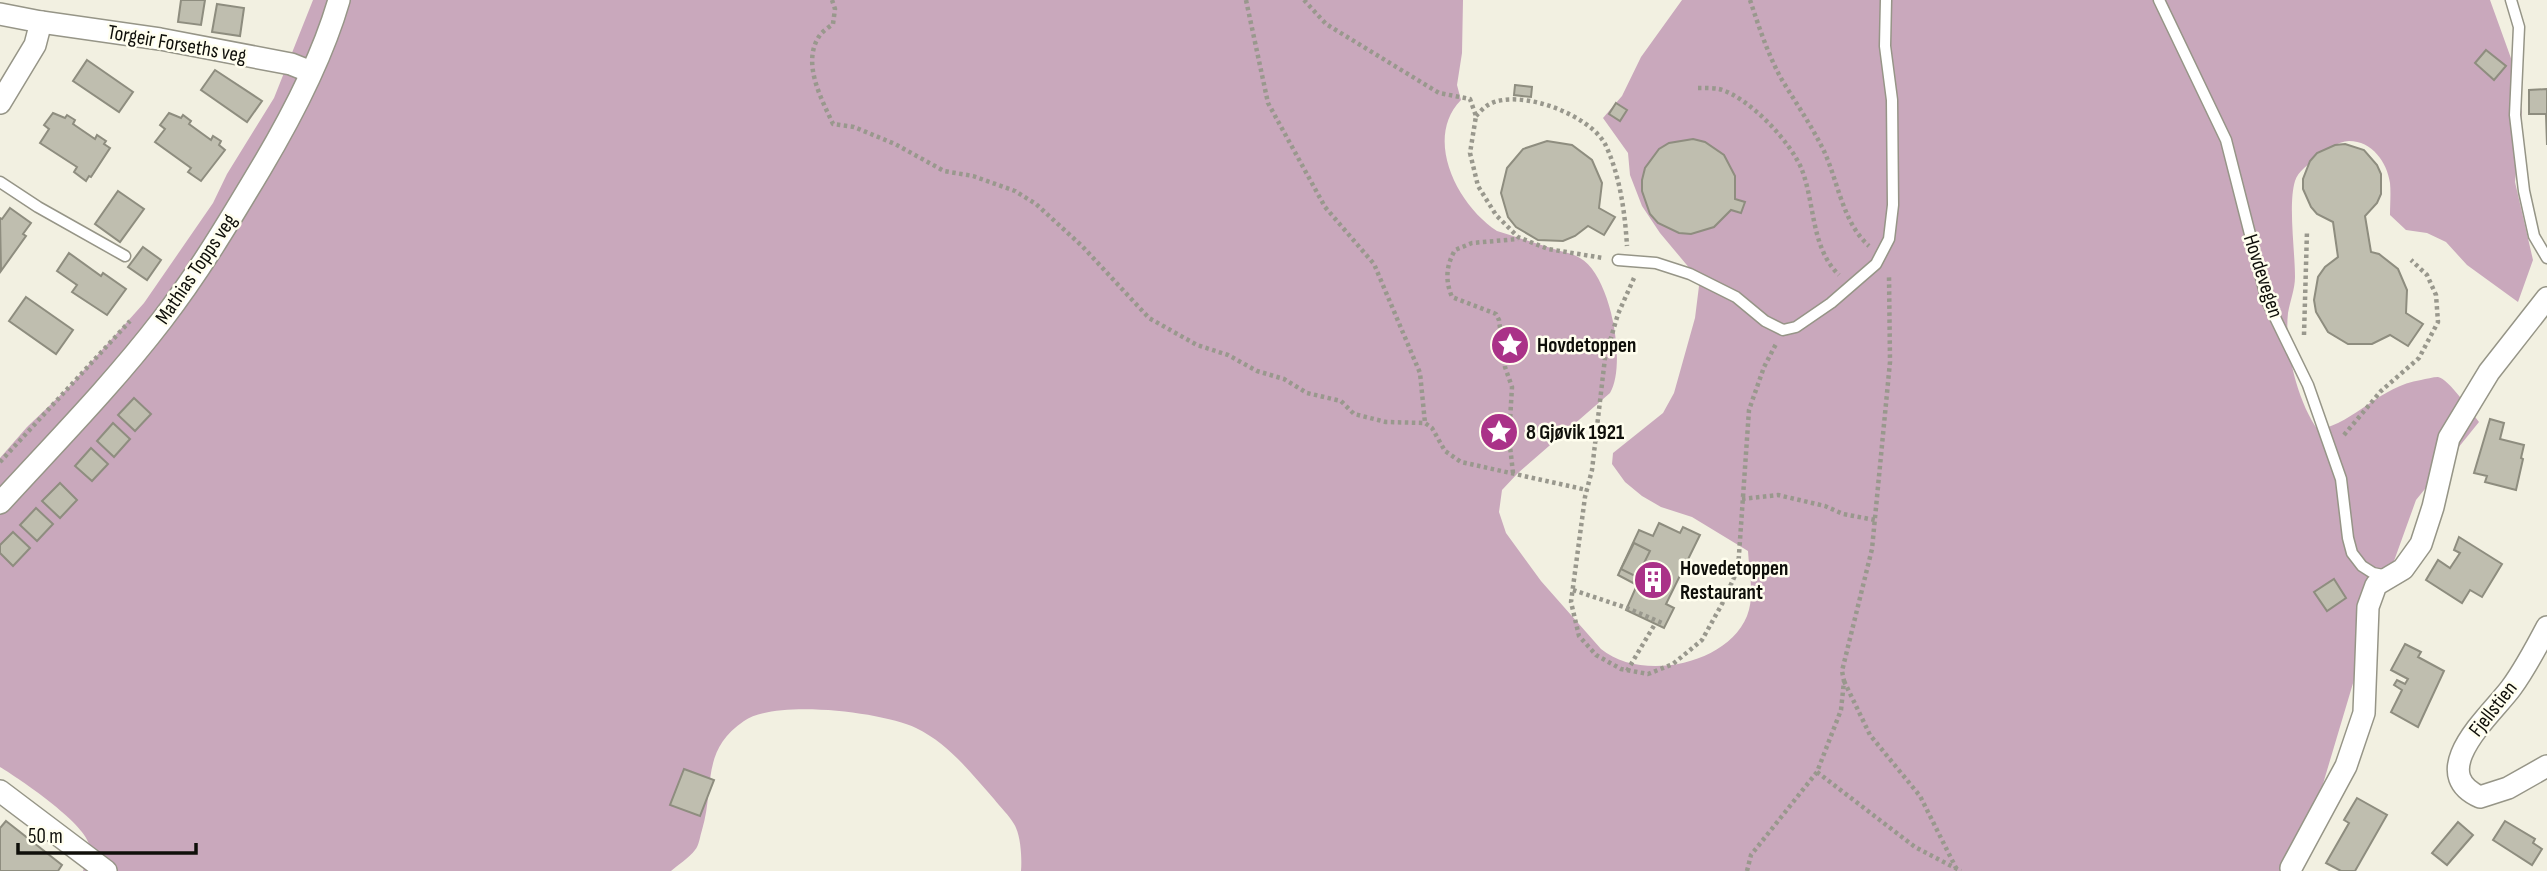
<svg xmlns="http://www.w3.org/2000/svg" width="2547" height="871" font-family="'Sofia Sans Condensed',sans-serif">
<rect width="100%" height="100%" fill="#f2f0e1"/>
<path fill="#c9a8bc" d="M313,0H1463L1462,53L1457,85L1461,100C1423,139 1458,206 1497,231C1516,237 1535,243 1554,249C1562,252 1572,253 1580,258C1611,275 1627,365 1610,393L1518,473L1502,490L1499,512L1506,533L1541,581L1601,649C1641,682 1727,665 1747,616C1755,596 1749,572 1748,551L1692,517L1661,507L1642,496L1625,482L1612,464L1613,453L1663,413L1674,393L1695,318L1699,286L1696,276L1660,233L1642,206L1630,175L1628,153L1603,118L1622,96L1641,57L1682,0H2490L2512,61L2522,112L2515,182L2533,260L2518,302L2467,265L2446,242L2427,233L2406,230L2390,215C2390,205 2391,193 2390,183C2387,162 2372,141 2349,141C2338,141 2325,151 2317,158C2309,164 2298,171 2295,181C2288,204 2295,251 2295,277C2295,289 2290,301 2288,313C2284,348 2298,403 2318,430C2356,422 2380,386 2421,380C2426,379 2433,377 2438,377C2449,379 2471,412 2479,422L2416,500L2368,633L2297,871H1021C1022,859 1021,835 1014,824C1009,815 1000,807 994,799C970,772 949,744 916,728C882,712 776,699 744,721C700,751 715,787 702,830C700,836 699,846 695,850C689,858 678,865 671,871H83C86,863 92,852 89,844C82,821 21,780 0,767V458L27,427L68,388L144,303L213,203L227,174L274,98Z"/>
<g fill="#bfbeaf" stroke="#8e8d7f" stroke-width="2">
<path d="M181,0H205L201,25L178,22Z"/>
<path d="M217,4L244,8L240,36L212,32Z"/>
<path d="M2486,50L2506,66L2494,80L2475,63Z"/>
<path d="M87,60L133,92L119,112L73,81Z"/>
<path d="M215,70L262,101L247,122L201,90Z"/>
<path d="M1515,85L1532,87L1531,97L1514,95Z"/>
<path d="M2547,89V145L2546,114H2529V90Z"/>
<path d="M1616,103L1627,110L1620,121L1609,114Z"/>
<path d="M53,113L65,118L67,115L75,120L73,124L95,139L97,135L106,141L104,144L110,148L91,177L89,176L86,181L74,172L77,167L40,143L49,129L44,125Z"/>
<path d="M169,113L181,118L183,115L191,121L189,124L211,140L213,136L221,141L219,145L225,150L201,181L188,172L191,168L155,142L165,129L160,125Z"/>
<path d="M1693,139L1705,142L1724,155L1735,176V199L1745,202L1741,213L1731,210L1714,227L1691,234L1679,233L1658,223L1650,214L1642,191V180L1645,168L1659,149L1669,143Z"/>
<path d="M1547,141L1572,145L1592,160L1602,183L1599,208L1615,217L1604,235L1588,226L1575,236L1563,241L1538,240L1516,227L1508,217L1501,193L1507,168L1523,149Z"/>
<path d="M2345,144L2364,150L2377,165L2381,174V194L2377,203L2365,216L2371,252L2379,254L2398,269L2407,290L2406,313L2423,324L2408,346L2390,335L2372,344H2348L2328,332L2316,312L2314,300L2318,277L2325,267L2338,257L2333,222L2317,214L2311,207L2303,189V179L2310,161L2317,153L2335,145Z"/>
<path d="M118,191L144,209L120,242L95,224Z"/>
<path d="M10,208L31,223L23,234L26,236L1,271L0,218L2,219Z"/>
<path d="M143,247L161,260L147,280L128,267Z"/>
<path d="M69,253L101,276L103,273L126,289L107,315L72,292L77,285L57,271Z"/>
<path d="M26,297L73,330L56,354L9,321Z"/>
<path d="M134,398L151,414L135,431L118,415Z"/>
<path d="M2490,419L2504,423L2500,439L2524,445L2521,458L2523,459L2516,490L2485,482L2487,476L2474,473Z"/>
<path d="M113,423L130,439L114,457L97,441Z"/>
<path d="M91,448L108,464L92,481L75,466Z"/>
<path d="M60,483L77,500L60,518L42,501Z"/>
<path d="M36,508L53,524L37,541L20,525Z"/>
<path d="M1659,523L1680,533L1683,527L1700,535L1666,604L1674,608L1664,628L1626,610L1637,585L1618,575L1639,530L1653,536Z"/>
<path d="M13,532L30,548L13,566L0,553V545Z"/>
<path d="M2459,537L2502,564L2482,597L2470,590L2462,603L2426,580L2438,560L2450,568L2460,553L2454,550Z"/>
<path d="M1634,543L1650,551L1637,577L1621,569Z"/>
<path d="M2334,579L2346,598L2327,611L2314,592Z"/>
<path d="M2405,644L2421,652L2418,657L2444,671L2418,727L2391,712L2402,690L2394,685L2397,680L2405,684L2408,679L2391,670Z"/>
<path d="M684,769L714,780L700,816L670,805Z"/>
<path d="M2357,798L2387,815L2355,871H2341L2326,863L2349,823L2344,820Z"/>
<path d="M6,821L62,865L58,871H0V828Z"/>
<path d="M2505,821L2535,839L2533,843L2542,849L2532,865L2493,840Z"/>
<path d="M2458,822L2473,835L2447,865L2432,853Z"/>
</g>
<g fill="none" stroke-linecap="round" stroke-linejoin="round">
<defs>
<g id="lane">
<path d="M2159,0L2226,140L2267,301L2308,385L2341,479L2348,538L2352,553L2362,566L2373,573L2388,576"/>
<path d="M2511,0L2519,27L2515,115L2524,191L2534,236L2547,258"/>
<path d="M0,182L38,207L125,256"/>
<path d="M1618,260L1656,263L1690,274L1736,297L1765,321L1783,330L1796,327L1831,303L1876,264L1889,239L1893,205L1892,100L1885,46L1886,0"/>
</g>
<g id="street">
<path d="M0,14L41,22L160,39L291,64L311,72"/>
<path d="M0,103L35,45L41,22"/>
<path d="M0,503C55,443 113,384 162,320C199,272 230,220 261,168C292,116 322,59 339,0"/>
<path d="M2547,627C2536,648 2525,669 2511,688C2492,714 2424,772 2480,797L2508,788L2547,766"/>
<path d="M0,791L106,871"/>
<path d="M2291,868L2346,766L2364,713L2368,607L2376,585L2403,569L2421,544L2433,507L2449,438L2489,372L2547,298"/>
</g>
</defs>
<use href="#lane" stroke="#969587" stroke-width="13"/>
<use href="#street" stroke="#969587" stroke-width="24"/>
<g stroke="#99988d" stroke-width="4.5" stroke-dasharray="3.5 3.5" stroke-linecap="butt">
<path d="M832,0L835,9L833,24C829,27 823,31 820,35C801,62 821,98 833,124L854,127L895,144L944,171L973,176L1015,191L1036,204L1082,246L1149,318L1197,345L1228,355L1257,371L1284,379L1307,393L1341,401L1354,414L1386,422L1425,423L1432,428L1445,451L1461,462L1587,490"/>
<path d="M1246,0L1268,103L1325,207L1374,264L1420,373L1425,423"/>
<path d="M1304,0L1326,24L1439,93L1470,99L1476,116L1470,153L1478,186L1496,215L1518,237L1548,249L1603,258"/>
<path d="M1750,0C1759,27 1768,55 1782,80C1796,103 1811,125 1823,149C1838,180 1842,222 1869,246"/>
<path d="M1698,88C1705,88 1713,88 1719,89C1749,97 1791,142 1802,170C1815,204 1811,248 1839,275"/>
<path d="M1476,116C1479,113 1483,108 1488,105C1518,87 1592,115 1606,146C1620,176 1625,213 1627,246"/>
<path d="M1634,278L1618,314L1605,358L1592,470L1585,497L1571,602L1579,636L1596,655L1621,669L1648,674L1673,664L1702,640L1722,604L1738,569L1749,410L1764,367L1776,344"/>
<path d="M2304,335L2307,231"/>
<path d="M2344,435L2381,391L2419,358L2438,322L2436,295L2427,275L2411,260"/>
<path d="M0,462L130,321"/>
<path d="M1513,473L1509,437L1512,387L1505,367L1499,320L1496,314L1452,297C1445,280 1446,266 1455,250L1472,243L1518,239"/>
<path d="M1742,499L1778,495L1825,506L1843,514L1875,520"/>
<path d="M1573,590L1627,608L1662,623"/>
<path d="M1627,671L1655,624"/>
<path d="M1844,681L1870,735L1920,796L1956,868"/>
<path d="M1817,772L1915,847L1961,871"/>
<path d="M1747,871L1751,855L1817,772L1841,710L1844,681L1842,671L1872,549L1890,362L1889,275"/>
</g>
<use href="#lane" stroke="#fff" stroke-width="10"/>
<use href="#street" stroke="#fff" stroke-width="21"/>
</g>
<defs>
<symbol id="sight-disc" viewBox="-11 -11 22 22"><circle r="9.5" fill="#aa3288" stroke="#fffeee"/><path d="M0-6L1.8-2.2L6-1.7L2.9 1.2L3.7 5.4L0 3.3L-3.7 5.4L-2.9 1.2L-6-1.7L-1.8-2.2Z" fill="#fff"/></symbol>
<symbol id="building-disc" viewBox="-11 -11 22 22"><circle r="9.5" fill="#aa3288" stroke="#fffeee"/><path d="M-4-6H4V6H1V3H-1V6H-4ZM-2.5-4.3h1.7v1.8h-1.7ZM.8-4.3h1.7v1.8H.8ZM-2.5-1h1.7V.8h-1.7ZM.8-1h1.7V.8H.8Z" fill="#fff"/></symbol>
</defs>
<g fill-rule="evenodd">
<use href="#sight-disc" x="1488" y="323" width="44" height="44"/>
<use href="#sight-disc" x="1477" y="410" width="44" height="44"/>
<use href="#building-disc" x="1631" y="558" width="44" height="44"/>
</g>
<g text-anchor="middle" dominant-baseline="central" stroke-width="5" stroke-linejoin="round" paint-order="stroke">
<g font-size="21" fill="#0f0f0a" stroke="#fffeee">
<text transform="translate(177 44) rotate(10)">Torgeir Forseths veg</text>
<text transform="translate(196 269) rotate(-56)">Mathias Topps veg</text>
<text transform="translate(2263 276) rotate(72)">Hovdevegen</text>
<text transform="translate(2493 709) rotate(-52)">Fjellstien</text>
</g>
<g font-size="21" font-weight="bold" fill="#0f0f0a" stroke="#fffeee" text-anchor="start">
<text x="1537" y="345">Hovdetoppen</text>
<text x="1526" y="432">8 Gjøvik 1921</text>
<text x="1680" y="568">Hovedetoppen<tspan x="1680" dy="24">Restaurant</tspan></text>
</g>
</g>
<path d="M18 843v10h178v-10" fill="none" stroke="#0f0f0a" stroke-width="3.5"/>
<text x="28" y="843" font-size="21" fill="#0f0f0a" stroke="#fffeee" stroke-width="5" paint-order="stroke">50 m</text>
</svg>
